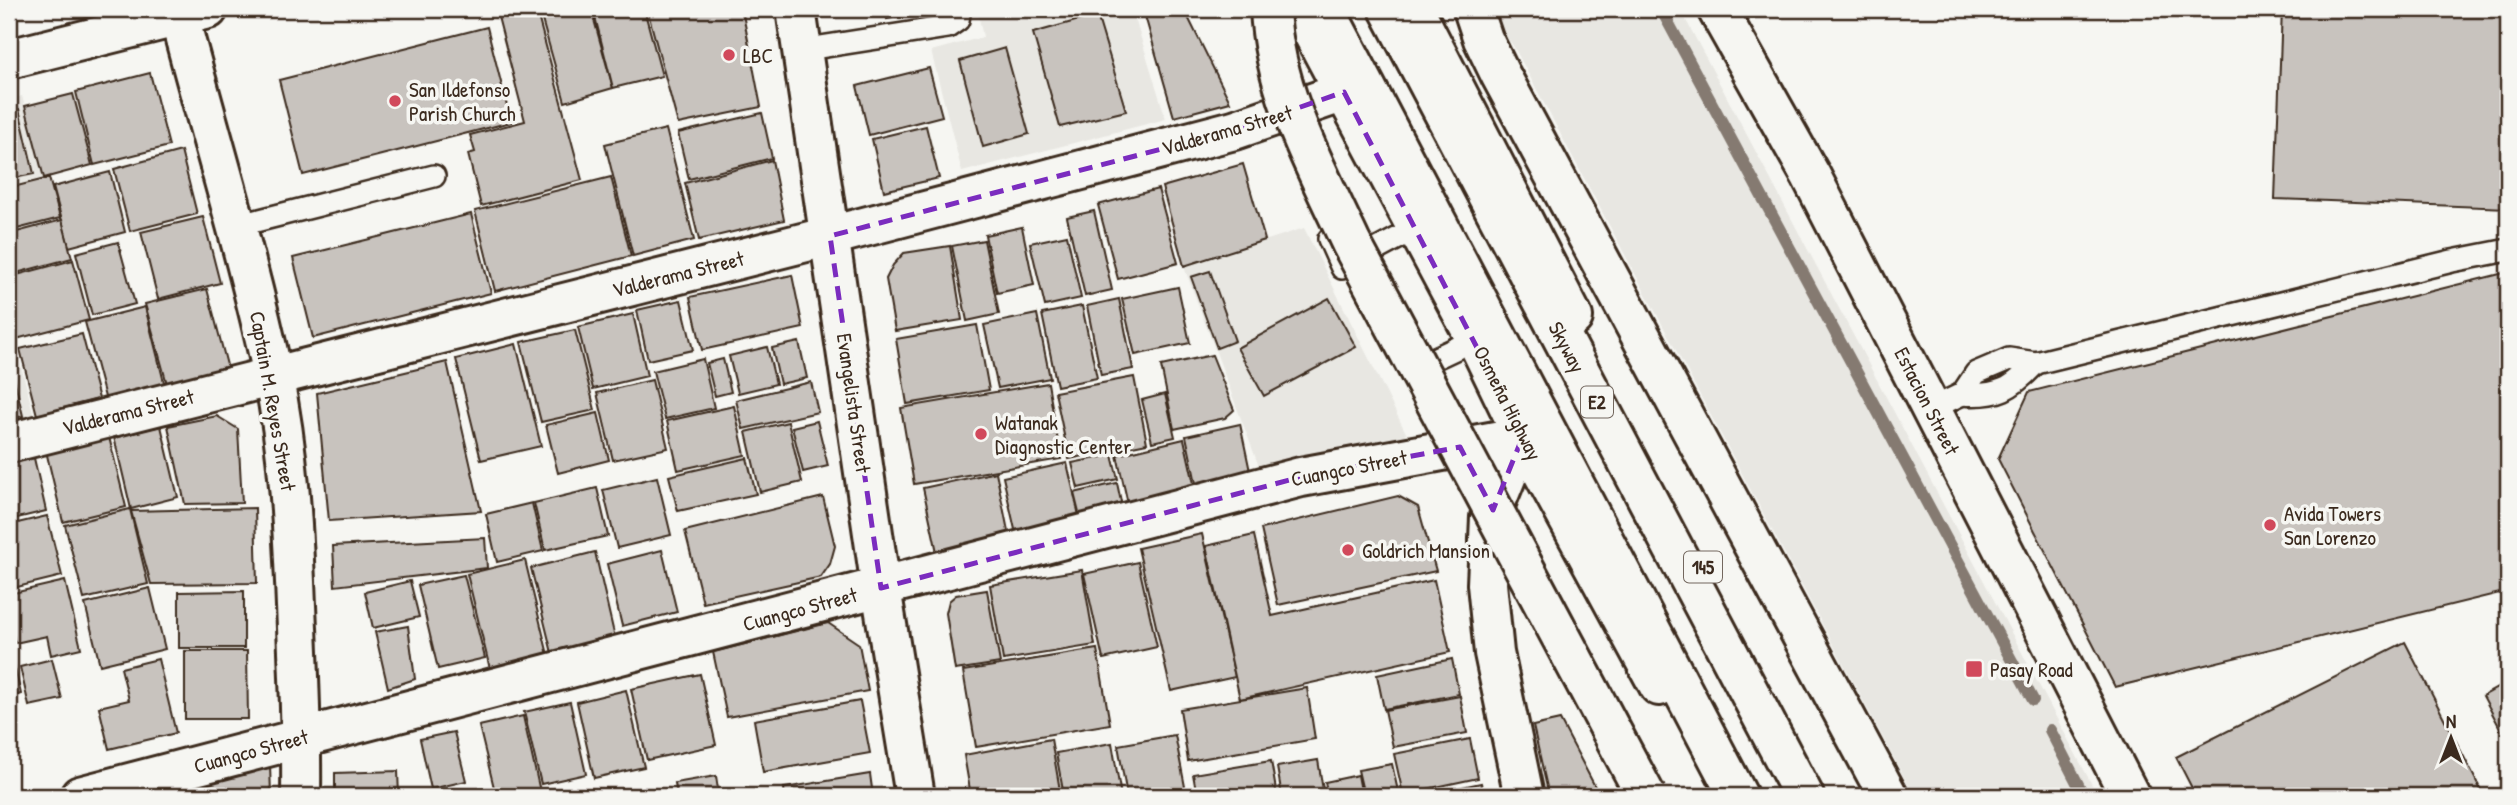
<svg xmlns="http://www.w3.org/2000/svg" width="2517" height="805" font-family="'Patrick Hand',sans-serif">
<rect width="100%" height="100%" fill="#f6f6f2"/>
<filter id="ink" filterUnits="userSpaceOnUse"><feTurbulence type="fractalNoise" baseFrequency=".0143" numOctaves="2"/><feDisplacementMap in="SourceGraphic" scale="14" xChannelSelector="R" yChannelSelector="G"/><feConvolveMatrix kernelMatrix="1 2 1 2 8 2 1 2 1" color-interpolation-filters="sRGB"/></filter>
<g filter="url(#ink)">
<g fill="#e8e7e2">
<path d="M977,9H1132L1166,119L962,172L931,51L983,37Z"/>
<path d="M1486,9H1680L2098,796H1914L1514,47Z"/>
<path d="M22,96L44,178L9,186V100Z"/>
<path d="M1304,228L1409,439L1261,472L1184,267Z"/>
<path d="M9,319L35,420L9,426Z"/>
</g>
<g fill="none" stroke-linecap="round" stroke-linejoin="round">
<g stroke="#857a71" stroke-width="12">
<path d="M1661,9L2033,700"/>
<path d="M2050,730L2084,796"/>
</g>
</g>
<g fill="#c8c3be" stroke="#3b2a1e" stroke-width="2">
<path d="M496,9H536L582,180L481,206L468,154L475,152L470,135L525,121Z"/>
<path d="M539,9H591L613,88L565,102Z"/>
<path d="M593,9H644L662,76L613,88Z"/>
<path d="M647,9H742L761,107L678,124Z"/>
<path d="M885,9H938V10L887,19Z"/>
<path d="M1143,9H1184L1230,102L1174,117Z"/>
<path d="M2282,9H2508V208L2275,199Z"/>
<path d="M1097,15L1126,111L1060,127L1033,33Z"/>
<path d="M487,27L511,122L303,175L279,80Z"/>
<path d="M1005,48L1029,134L983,147L960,61Z"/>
<path d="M929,68L942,116L869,135L857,86Z"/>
<path d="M150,73L169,146L94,165L76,92Z"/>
<path d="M73,94L92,165L44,178L25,106Z"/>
<path d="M19,109L34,174L9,179V111Z"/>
<path d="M762,113L772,158L689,179L678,133Z"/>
<path d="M926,126L939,178L884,191L872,139Z"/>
<path d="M666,129L694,240L633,256L605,144Z"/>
<path d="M181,151L197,214L130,231L114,169Z"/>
<path d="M772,160L784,220L699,240L685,183Z"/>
<path d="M1243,164L1265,240L1184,266L1162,187Z"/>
<path d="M110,172L125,232L69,247L53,187Z"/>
<path d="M611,177L631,256L495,291L475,211Z"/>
<path d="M49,178L60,218L9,231V188Z"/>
<path d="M1158,189L1178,263L1118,279L1098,205Z"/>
<path d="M1094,211L1112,290L1085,296L1067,217Z"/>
<path d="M471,214L491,293L313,338L293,258Z"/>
<path d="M203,217L220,283L158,299L141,232Z"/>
<path d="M62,220L72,258L9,275V234Z"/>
<path d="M1022,227L1034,285L997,293L985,235Z"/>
<path d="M1067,235L1081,298L1045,306L1030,243Z"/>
<path d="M984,240L999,314L967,321L952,246Z"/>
<path d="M118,242L135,304L92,315L76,253Z"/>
<path d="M950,246L962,320L895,331L886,279L893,265L904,253Z"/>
<path d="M73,260L89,320L16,339L9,312V277Z"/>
<path d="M1210,271L1235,341L1217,348L1191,277Z"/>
<path d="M2508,272V591L2115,687L1998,459L2029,392Z"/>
<path d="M792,275L803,328L702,350L690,297Z"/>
<path d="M1178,287L1190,343L1135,355L1122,299Z"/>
<path d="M207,289L228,369L167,384L145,304Z"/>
<path d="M1329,298L1356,347L1264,396L1237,348Z"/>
<path d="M1119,299L1133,369L1101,375L1087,306Z"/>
<path d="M681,300L693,350L648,360L637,310Z"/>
<path d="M1082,306L1097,378L1057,386L1042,314Z"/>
<path d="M145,307L165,386L106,401L85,322Z"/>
<path d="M633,314L647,376L593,389L578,327Z"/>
<path d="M1037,314L1050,378L998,388L984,325Z"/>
<path d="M977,325L989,390L907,404L896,339Z"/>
<path d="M575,330L595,410L541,422L521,342Z"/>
<path d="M82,334L99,399L37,415L20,349Z"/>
<path d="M799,342L807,378L780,384L772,348Z"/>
<path d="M516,344L541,446L481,460L456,359Z"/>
<path d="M767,347L776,384L738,393L729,356Z"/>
<path d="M1212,355L1234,410L1225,418L1174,429L1161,366Z"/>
<path d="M9,356L23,416L9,419Z"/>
<path d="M703,359L714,408L665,419L653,371Z"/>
<path d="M723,359L731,392L715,396L707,363Z"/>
<path d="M447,362L481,511L329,521L317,393Z"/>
<path d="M1134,377L1147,443L1069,459L1055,392Z"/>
<path d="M652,380L668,448L613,460L597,393Z"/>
<path d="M811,382L818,412L743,429L736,400Z"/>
<path d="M1048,383L1061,459L914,484L901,408Z"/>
<path d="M1165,394L1175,437L1152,442L1142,400Z"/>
<path d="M734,406L745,455L678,470L667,421Z"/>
<path d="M598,413L609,460L558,473L546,425Z"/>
<path d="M217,416L238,429L242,503L185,504L168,426Z"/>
<path d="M817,421L828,466L803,472L792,427Z"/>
<path d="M788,422L802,482L760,492L746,432Z"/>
<path d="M1240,424L1251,476L1197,488L1186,436Z"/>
<path d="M161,426L178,497L131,509L114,437Z"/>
<path d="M109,437L126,507L63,522L46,451Z"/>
<path d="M1184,439L1197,497L1130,513L1117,455Z"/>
<path d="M1112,455L1118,479L1078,488L1072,463Z"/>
<path d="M34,458L46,511L9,520V464Z"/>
<path d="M747,458L756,494L678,511L669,476Z"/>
<path d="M1067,463L1080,520L1016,534L1003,477Z"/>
<path d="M996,472L1009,536L937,552L923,488Z"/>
<path d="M657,477L671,535L617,548L603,490Z"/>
<path d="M1117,483L1123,511L1081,521L1074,493Z"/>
<path d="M597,488L608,536L545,550L534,503Z"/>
<path d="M1398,496L1418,507L1436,571L1278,605L1261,529Z"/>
<path d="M823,497L835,546L830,564L821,577L703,603L685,531Z"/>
<path d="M532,503L543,551L497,562L486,514Z"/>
<path d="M255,508L257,583L151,584L131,511Z"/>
<path d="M130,509L148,584L84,599L65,525Z"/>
<path d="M47,516L62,576L9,589V525Z"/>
<path d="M1202,534L1235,677L1171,691L1138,548Z"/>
<path d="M1254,535L1272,616L1434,580L1450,652L1240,699L1206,546Z"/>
<path d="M485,538L487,568L335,586L333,546Z"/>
<path d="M662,550L677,612L622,626L607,564Z"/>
<path d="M595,552L615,638L552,653L531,568Z"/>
<path d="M525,560L548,655L490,669L467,574Z"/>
<path d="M1138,562L1157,647L1103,659L1084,574Z"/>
<path d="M1082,570L1095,645L1003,660L990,585Z"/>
<path d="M464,575L485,658L438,669L418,585Z"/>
<path d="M65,581L81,648L51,655L47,636L15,643L9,616V594Z"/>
<path d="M410,581L419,617L373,628L365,592Z"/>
<path d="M150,588L165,649L100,665L85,604Z"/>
<path d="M987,590L1000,663L955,670L946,613L949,601L956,595Z"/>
<path d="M244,591V648H179V592Z"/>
<path d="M828,623L859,644L868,691L727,717L713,652Z"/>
<path d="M408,626L415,679L388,688L375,632Z"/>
<path d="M2405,642L2484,796H2196L2176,757Z"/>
<path d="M9,643L21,694L9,697Z"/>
<path d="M1097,649L1110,724L976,747L963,671Z"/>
<path d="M185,651H247L248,719H185Z"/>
<path d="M52,659L62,699L29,706L20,667Z"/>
<path d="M158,659L176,733L109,749L99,707L129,700L121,668Z"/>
<path d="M1452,659L1459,694L1384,709L1377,675Z"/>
<path d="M700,674L716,745L647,760L631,689Z"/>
<path d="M2508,682V743L2483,696Z"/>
<path d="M1307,688L1315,739L1188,761L1180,709Z"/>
<path d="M626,690L644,767L594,778L577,702Z"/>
<path d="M1460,696L1467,733L1393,747L1385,710Z"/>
<path d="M860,701L870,753L763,772L754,720Z"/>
<path d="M570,702L586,774L541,784L524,712Z"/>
<path d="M523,716L541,796H496L479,726Z"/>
<path d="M1560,720L1600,796H1549L1533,726Z"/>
<path d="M454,732L466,781L431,789L420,739Z"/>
<path d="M1175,735L1186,792L1164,796H1127L1118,745Z"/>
<path d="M1051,739L1061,796H971L964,755Z"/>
<path d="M1470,739L1478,778L1403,794L1394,754Z"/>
<path d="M1112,743L1121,796H1064L1056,753Z"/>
<path d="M1318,760L1324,796H1282L1277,767Z"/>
<path d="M1271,761L1277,796H1197L1193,774Z"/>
<path d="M270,764L271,796H138Z"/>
<path d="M1392,764L1399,796H1364L1358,770Z"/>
<path d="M398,771L399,796H335V773Z"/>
<path d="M870,774L873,796H785L784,788Z"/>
<path d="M1358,775L1362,796H1328L1325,782Z"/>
<path d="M716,776L719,796H677L675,783Z"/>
<path d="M1481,783L1484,796H1439L1438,792Z"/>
</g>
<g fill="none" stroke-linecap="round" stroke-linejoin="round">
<defs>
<g id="lane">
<path d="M109,9L114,33"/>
<path d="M801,50L948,27L958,20L960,9"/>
<path d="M236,226L434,176"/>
<path d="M1329,239L1342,268L1417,228"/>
<path d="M1410,370L1476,339"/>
<path d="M1962,394C1998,397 2012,389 2036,363"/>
<path d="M1931,409L1962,394L1976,373L2009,359L2036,363L2452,261L2508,250"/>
</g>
<g id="street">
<path d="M1717,9L1811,176L2130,796"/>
<path d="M9,443L830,236L1234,130L1344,92"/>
<path d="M80,796L1301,477L1523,436"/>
</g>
<g id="secondary">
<path d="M796,9L881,588L915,796"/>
<path d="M179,16C210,135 247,254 273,375C289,451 293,528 296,606C299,669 302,733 301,796"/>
<path d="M9,59L208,9"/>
<path d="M1523,436L1490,517L1487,584L1494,653L1524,796"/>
</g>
<g id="primary">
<path d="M1300,9L1476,339L1523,436L1659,686"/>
<path d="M1414,9L1573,317"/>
</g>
<g id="highway">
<path d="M1325,9L1738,796"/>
<path d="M1389,9L1804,796"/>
<path d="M1473,9L1483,39L1500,74L1888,796"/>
</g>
</defs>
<use href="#lane" stroke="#3b2a1e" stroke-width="26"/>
<use href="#street" stroke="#3b2a1e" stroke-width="44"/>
<use href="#secondary" stroke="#3b2a1e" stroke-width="44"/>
<use href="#primary" stroke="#3b2a1e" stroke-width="44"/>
<use href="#highway" stroke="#3b2a1e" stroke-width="44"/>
<use href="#lane" stroke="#f6f6f2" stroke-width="21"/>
<use href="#street" stroke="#f6f6f2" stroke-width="38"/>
<use href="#secondary" stroke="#f6f6f2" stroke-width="38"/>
<use href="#primary" stroke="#f6f6f2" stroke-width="38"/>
<use href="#highway" stroke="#f6f6f2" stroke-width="38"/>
<defs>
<path id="highway-bridge" d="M1270,9C1274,93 1316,168 1351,243L1646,796"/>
</defs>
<use href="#highway-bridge" stroke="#3b2a1e" stroke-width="44" stroke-linecap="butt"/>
<use href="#highway-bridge" stroke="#f6f6f2" stroke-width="38"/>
</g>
</g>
<path fill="none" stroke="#7b2cbf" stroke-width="5" stroke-dasharray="14 9" stroke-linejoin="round" d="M1344,92L1523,436L1493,510L1460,447L1301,477L881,588L830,236L1234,130Z"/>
<g fill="#d1495b" stroke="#f6f6f2" stroke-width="2.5">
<circle cx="729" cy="55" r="7"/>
<circle cx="395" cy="101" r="7"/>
<circle cx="981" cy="434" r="7"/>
<circle cx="2270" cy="525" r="7"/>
<circle cx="1348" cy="550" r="7"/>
<rect x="1965" y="660" width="18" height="18" rx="3.5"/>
</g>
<g text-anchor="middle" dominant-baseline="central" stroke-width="7" stroke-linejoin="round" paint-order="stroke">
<g fill="#f6f6f2" stroke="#73675e" stroke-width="2">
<rect x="1581" y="386.5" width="32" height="31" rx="5"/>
<rect x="1684" y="551.5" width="38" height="31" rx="5"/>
</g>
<g font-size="19" font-weight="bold" fill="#3b2a1e">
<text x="1597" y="402">E2</text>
<text x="1703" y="567">145</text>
</g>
<g font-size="21" fill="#3b2a1e" stroke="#f6f6f2" text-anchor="start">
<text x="743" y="55">LBC</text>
<text x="409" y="89">San Ildefonso<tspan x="409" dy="24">Parish Church</tspan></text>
<text x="995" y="422">Watanak<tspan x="995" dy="24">Diagnostic Center</tspan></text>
<text x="2284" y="513">Avida Towers<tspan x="2284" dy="24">San Lorenzo</tspan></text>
<text x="1362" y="550">Goldrich Mansion</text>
<text x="1990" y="669">Pasay Road</text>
</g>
<g font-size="21" fill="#3b2a1e" stroke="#f6f6f2">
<text transform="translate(1227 130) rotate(-16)">Valderama Street</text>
<text transform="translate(678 274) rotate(-14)">Valderama Street</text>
<text transform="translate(1567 347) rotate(62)">Skyway</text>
<text transform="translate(273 401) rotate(80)">Captain M. Reyes Street</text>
<text transform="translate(1927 401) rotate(63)">Estacion Street</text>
<text transform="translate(854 403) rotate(82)">Evangelista Street</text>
<text transform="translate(1508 403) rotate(63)">Osmeña Highway</text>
<text transform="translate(128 412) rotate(-14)">Valderama Street</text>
<text transform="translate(1349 468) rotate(-11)">Cuangco Street</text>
<text transform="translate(800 609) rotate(-15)">Cuangco Street</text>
<text transform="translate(251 751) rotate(-15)">Cuangco Street</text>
</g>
</g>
<rect width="2517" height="805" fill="none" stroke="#f6f6f2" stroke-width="35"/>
<rect x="18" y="18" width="2482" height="770" fill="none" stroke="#3b2a1e" stroke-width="2.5" filter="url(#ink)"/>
<g transform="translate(2451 738)" stroke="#f6f6f2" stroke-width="5" paint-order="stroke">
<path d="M0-5L12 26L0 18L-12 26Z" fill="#3b2a1e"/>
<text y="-10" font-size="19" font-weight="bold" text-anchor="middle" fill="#3b2a1e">N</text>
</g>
</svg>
